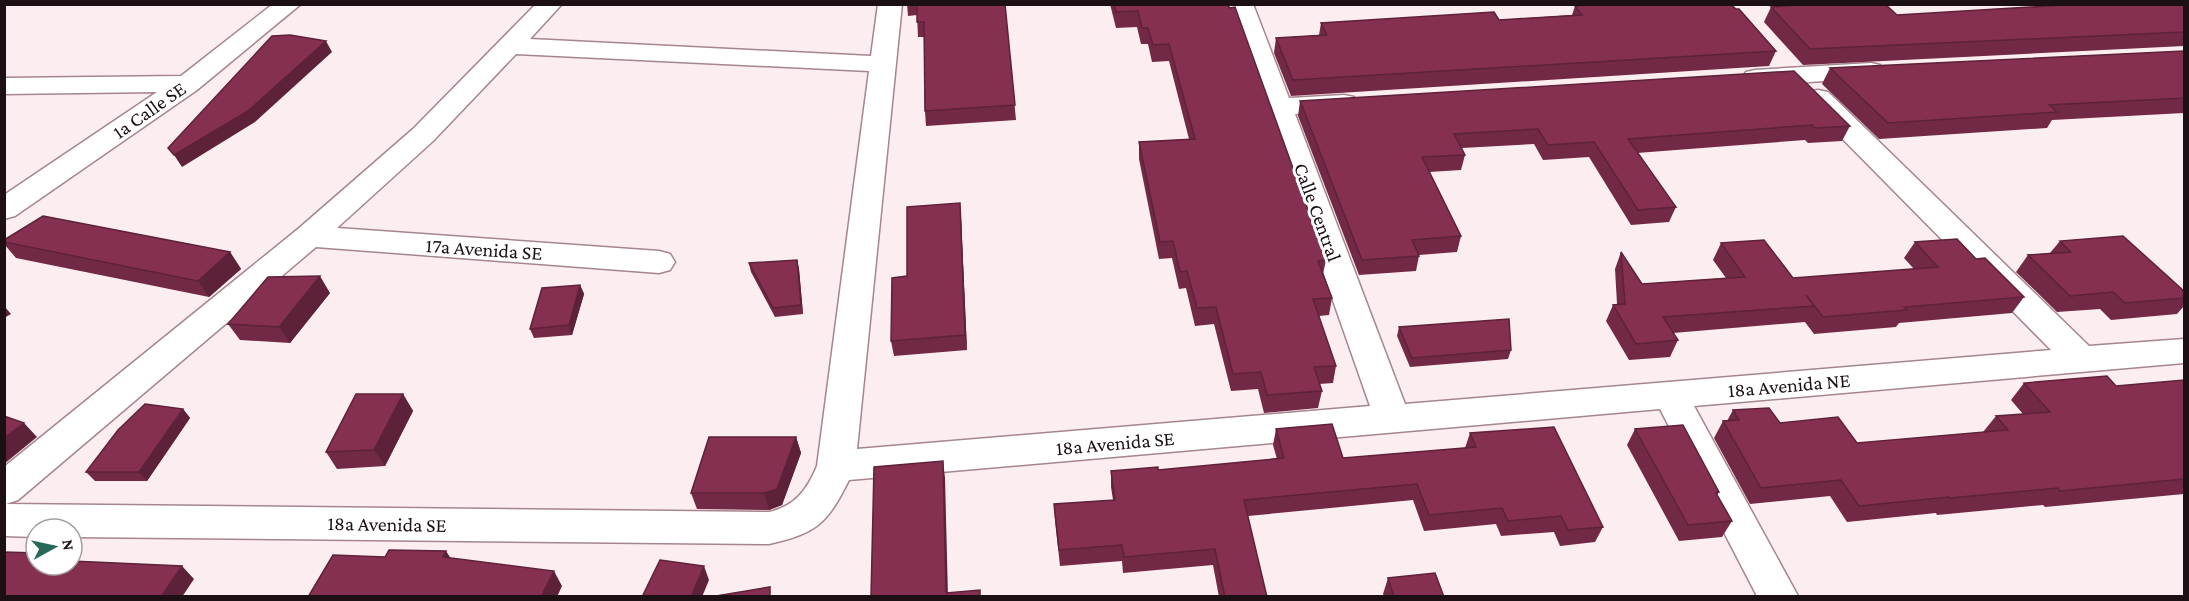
<svg xmlns="http://www.w3.org/2000/svg" width="2189" height="601" font-family="'Crimson Pro',serif">
<rect width="100%" height="100%" fill="#fcedf1"/>
<g fill="none" stroke-linecap="round" stroke-linejoin="round">
<defs>
<g id="street">
<path d="M273,4H301L197,90L15,216L4,219V195L157,92L4,94V78L181,76Z"/>
<path d="M536,4H562L530,39L871,56L878,4H902L857,449L1370,406L1229,4H1253L1289,98L1344,95L1354,97L1358,103L1354,109L1295,114L1405,404L2051,350L1808,104L1804,98L1808,92L1818,90L1828,92L2089,346L2184,339V363L1694,406L1798,596H1757L1660,409L849,480C827,524 817,533 769,544L72,537V529H36V537L4,536V467L298,229L413,129ZM516,54L869,71L817,466C807,490 795,506 769,512L6,504L18,500L316,247L659,273L670,270L675,262L670,254L659,251L337,228L433,141Z"/>
<path d="M1871,63L1880,65L1884,71L1880,77L1755,86L1746,84L1742,78L1746,72L1755,70Z"/>
</g>
</defs>
<use href="#street" stroke="#a5858e" stroke-width="3"/>
<use href="#street" fill="#fff" fill-rule="evenodd"/>
</g>
<g fill="#722946">
<path d="M907,4H1005L1016,120L926,126L925,111L924,37H918L917,15L908,16Z"/>
<path d="M1110,4H1228L1326,260L1323,274L1332,298L1329,315L1319,316L1336,366L1333,383L1319,384L1322,391L1318,408L1264,413L1258,389L1231,391L1214,324L1195,326L1186,288L1179,289L1172,258L1159,259L1139,159V142L1189,139L1169,61L1152,62L1148,44H1141L1137,27L1116,28Z"/>
<path d="M2184,4V46L1803,65L1764,22L1771,7L1897,15Z"/>
<path d="M1575,6L1776,51L1769,66L1291,96L1274,53L1276,38L1319,35L1321,23L1499,20L1572,15Z"/>
<path d="M2184,51V113L2052,120L2047,128L1879,139L1822,84L1830,68Z"/>
<path d="M1300,101L1850,126L1842,141L1808,143L1805,140L1637,153L1676,207L1669,222L1631,225L1589,157L1543,160L1534,144L1462,148L1465,155L1461,170L1429,172L1461,236L1457,252L1419,255V256L1416,271L1359,275L1298,116Z"/>
<path d="M961,218L967,350L894,356L891,341L907,276Z"/>
<path d="M4,240L230,252L241,269L209,297L16,258L4,244Z"/>
<path d="M2060,241L2184,291V306L2177,314L2111,320L2100,309L2057,312L2016,272L2028,255L2050,253Z"/>
<path d="M1915,242L1976,259L2024,297L2012,313L1899,323L1896,327L1814,334L1805,322L1673,333L1678,340L1670,357L1629,360L1606,321L1613,305L1617,304L1615,269L1621,252L1642,284L1726,278L1713,260L1721,243L1793,278L1914,269L1904,258Z"/>
<path d="M797,260L799,269L803,314L775,317L751,272L749,263Z"/>
<path d="M580,285L584,294L572,335L534,338L530,329Z"/>
<path d="M330,293L290,343L240,340L228,324Z"/>
<path d="M1399,327L1511,350L1508,359L1410,367L1397,336Z"/>
<path d="M2184,380V494L2045,507L2043,505L1937,515L1936,513L1847,522L1830,496L1750,504L1714,438L1723,421H1727L1733,410L1857,443L1983,432L1996,416L2023,414L2011,400L2024,383L2116,386Z"/>
<path d="M403,394L413,411L385,466L337,469L326,452Z"/>
<path d="M183,409L190,418L147,481H95L86,472Z"/>
<path d="M1276,429L1343,458L1465,448L1470,433L1603,527L1595,542L1560,546L1554,532L1501,536L1496,524L1424,531L1413,500L1248,516L1267,597H1219L1213,565L1123,573L1122,561L1060,566L1055,520L1054,504L1113,500L1111,487V471L1158,470L1277,459L1273,445Z"/>
<path d="M1635,429L1719,492L1717,495L1732,521L1722,537L1679,541L1627,445Z"/>
<path d="M796,437L801,453L782,505L769,510L697,509L691,493Z"/>
<path d="M1388,578L1444,597H1384L1383,594Z"/>
</g>
<g fill="#5d2239">
<path d="M326,41L332,52L255,122L182,167L174,155Z"/>
<path d="M960,203L961,218L967,350L965,335Z"/>
<path d="M230,252L241,269L209,297L198,281Z"/>
<path d="M797,260L799,269L803,314L801,305Z"/>
<path d="M320,276L330,293L290,343L279,327Z"/>
<path d="M580,285L584,294L572,335L569,325Z"/>
<path d="M4,306L11,314L4,318Z"/>
<path d="M403,394L413,411L385,466L374,450Z"/>
<path d="M183,409L190,418L147,481L139,472Z"/>
<path d="M24,423L37,437L4,464V438Z"/>
<path d="M796,437L801,453L782,505L769,510L764,493Z"/>
<path d="M943,461L945,478L948,597L946,593Z"/>
<path d="M446,551L455,565L443,557Z"/>
<path d="M182,566L194,579L182,597H161Z"/>
<path d="M704,566L709,580L702,597H691Z"/>
<path d="M554,571L562,586L557,597H541Z"/>
</g>
<g fill="#853051" stroke="#5d2239" stroke-width="1.5">
<path d="M917,4H1005L1015,105L925,111L924,22H917Z"/>
<path d="M1114,4H1228L1229,8L1235,7L1326,260L1318,261L1332,298L1313,299L1336,366L1314,367L1322,391L1267,395L1261,372L1233,374L1216,307L1197,308L1187,271L1180,272L1173,241L1160,242L1139,142L1195,139L1169,44L1153,45L1148,28H1142L1138,11L1116,12Z"/>
<path d="M1601,4H1730L1736,9H1739L1776,51L1293,80L1276,38L1327,35L1321,23L1494,12L1499,20L1582,15L1575,6Z"/>
<path d="M1815,4H1885L1897,15L2081,4H2184V32L1810,49L1771,7Z"/>
<path d="M290,35L326,41L248,111L174,155L168,148L272,36Z"/>
<path d="M2184,51V98L2049,105L2057,112L1888,123L1830,68Z"/>
<path d="M1794,71L1850,126L1815,128L1812,125L1628,139L1676,207L1638,210L1594,142L1548,145L1538,129L1454,134L1465,155L1422,157L1461,236L1412,240L1419,256L1362,260L1300,101Z"/>
<path d="M960,203L965,335L891,341L892,278L907,276V207Z"/>
<path d="M43,216L230,252L198,281L4,242V240Z"/>
<path d="M2123,236L2184,291V298L2125,303L2113,292L2070,296L2028,255L2071,252L2060,241Z"/>
<path d="M1957,239L1976,259L1985,258L2024,297L1904,307L1907,310L1823,317L1806,295L1814,306L1663,317L1678,340L1636,344L1613,305L1625,304L1621,252L1642,284L1745,277L1721,243L1764,240L1793,278L1938,267L1915,242Z"/>
<path d="M797,260L801,305L773,308L749,263Z"/>
<path d="M320,276L279,327L228,324L268,277Z"/>
<path d="M580,285L569,325L530,329L542,288Z"/>
<path d="M1509,319L1511,350L1412,358L1399,327Z"/>
<path d="M2107,376L2116,386L2184,380V479L2060,491L2058,488L1950,498L1949,497L1859,506L1841,480L1761,488L1723,421L1739,420L1733,410L1769,408L1780,423L1838,417L1857,443L2008,430L1996,416L2050,412L2024,383Z"/>
<path d="M356,394H403L374,450L326,452Z"/>
<path d="M145,404L183,409L139,472H86L118,430Z"/>
<path d="M4,416L24,423L4,438Z"/>
<path d="M1332,424L1343,458L1476,447L1470,433L1554,427L1603,527L1568,530L1561,516L1508,521L1502,508L1429,515L1417,484L1244,500L1267,597H1225L1215,549L1124,557L1122,545L1059,550L1054,504L1115,500L1111,471L1158,467V470L1284,458L1276,429Z"/>
<path d="M1683,425L1719,492L1716,493L1732,521L1688,525L1635,429Z"/>
<path d="M709,437H796L777,489L764,493H691Z"/>
<path d="M943,461L946,593L980,590V597H871L874,467Z"/>
<path d="M389,550L446,551L443,557L554,571L541,597H308L333,555L385,557Z"/>
<path d="M4,552L36,553V556L34,559L36,560V565H72V561L182,566L161,597H4Z"/>
<path d="M660,560L704,566L691,597H642Z"/>
<path d="M1435,573L1444,597H1394L1388,578Z"/>
<path d="M770,587V597H710Z"/>
</g>
<g text-anchor="middle" dominant-baseline="central" stroke-width="6" stroke-linejoin="round" paint-order="stroke">
<g font-size="20" fill="#1c1014" stroke="#fff">
<text transform="translate(149 110) rotate(-35)">1a Calle SE</text>
<text transform="translate(1318 212) rotate(70)">Calle Central</text>
<text transform="translate(484 249) rotate(4)">17a Avenida SE</text>
<text transform="translate(1789 385) rotate(-5)">18a Avenida NE</text>
<text transform="translate(1115 443) rotate(-5)">18a Avenida SE</text>
<text transform="translate(387 524) rotate(1)">18a Avenida SE</text>
</g>
</g>
<rect width="2189" height="601" fill="none" stroke="#1c1014" stroke-width="12"/>
<g transform="translate(54 547) rotate(82)"><circle r="28" fill="#ffffff" stroke="#a49fa1" stroke-width="1.5"/>
<path d="M0-4.5L10 22L0 15L-10 22Z" fill="#276958"/>
<text y="-9" font-size="16" font-weight="bold" text-anchor="middle" fill="#1c1014">N</text>
</g>
</svg>
